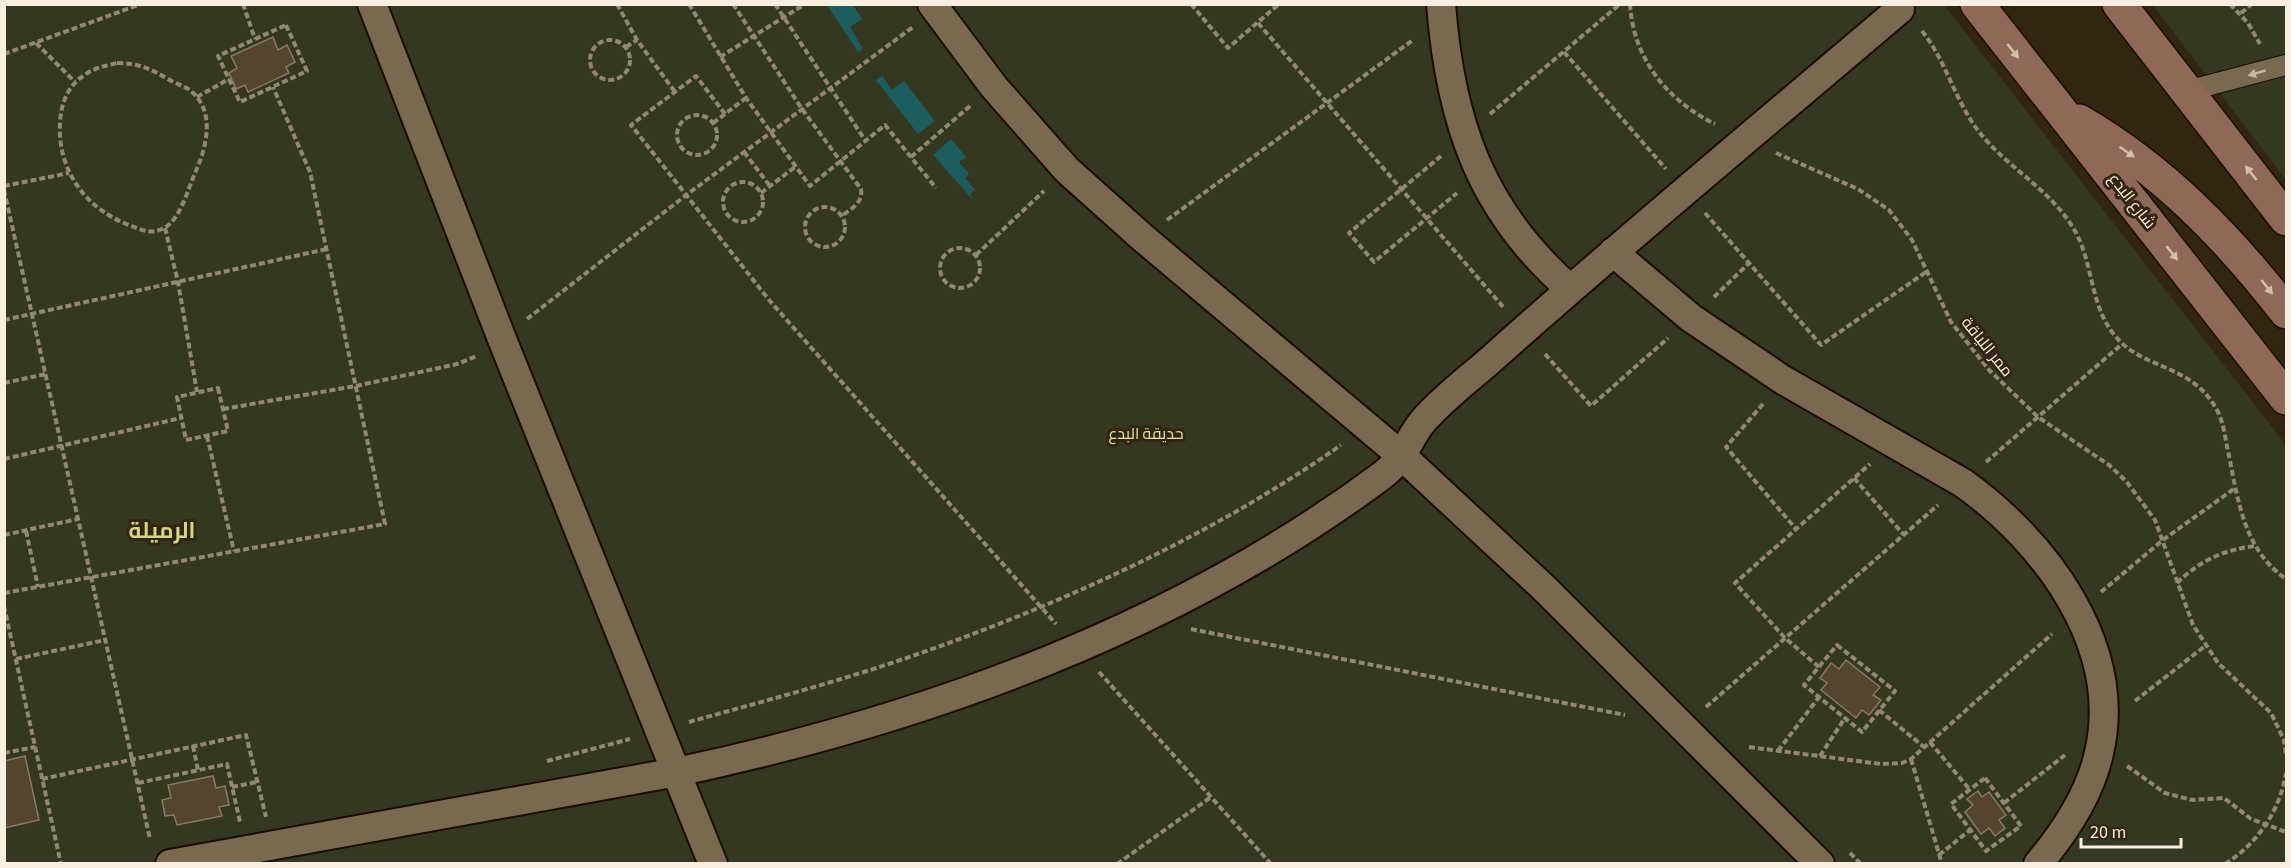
<svg xmlns="http://www.w3.org/2000/svg" width="2291" height="868" font-family="'Source Sans 3',Cairo,sans-serif">
<rect width="100%" height="100%" fill="#332610"/>
<g fill="#343820">
<path d="M5,5H1944L2286,445V863L5,864Z"/>
<path d="M2153,5H2286V180L2279,171Z"/>
</g>
<g fill="#1c5d5d">
<path d="M827,5H853L862,19L850,27L863,49L858,52Z"/>
<path d="M882,76L892,90L904,81L935,121L918,134L876,80Z"/>
<path d="M951,139L966,157L959,162L969,174L965,178L975,190L970,194L974,201L933,155Z"/>
</g>
<g fill="#53452e" stroke="#8a7a62" stroke-width="1.5">
<path d="M273,37L278,50L287,45L295,62L286,67L289,73L248,92L245,85L236,89L229,73L237,68L231,56Z"/>
<path d="M1846,660L1880,687L1873,695L1881,700L1869,715L1862,710L1856,718L1821,690L1827,683L1820,678L1831,663L1839,669Z"/>
<path d="M25,756L39,820L4,828V761Z"/>
<path d="M213,776L216,788L225,786L227,795L229,805L219,807L222,816L177,825L174,815L165,816L162,800L171,798L168,785Z"/>
<path d="M1978,791L1982,797L1989,792L2006,815L1999,820L2005,828L1995,836L1989,828L1981,834L1965,812L1973,805L1967,799Z"/>
</g>
<g fill="none" stroke-linecap="round" stroke-linejoin="round">
<defs>
<path id="service" d="M2187,91L2286,65"/>
<g id="pedestrian">
<path d="M372,4L502,339L713,864"/>
<path d="M932,4L994,87L1067,170L1143,238L1403,457L1545,589L1820,864"/>
<path d="M1441,4C1450,121 1480,210 1570,289"/>
<path d="M1613,252L1691,318L1783,380L1963,483C2044,541 2124,645 2099,753C2090,794 2065,832 2038,864"/>
<path d="M170,864L677,772C926,719 1174,630 1380,477C1407,457 1406,441 1424,420C1445,396 1473,376 1496,355C1628,237 1765,124 1900,9"/>
</g>
<g id="secondary">
<path d="M1977,4L2286,398"/>
<path d="M2119,4L2286,219"/>
<path d="M2079,121C2163,170 2227,236 2286,312"/>
</g>
</defs>
<use href="#service" stroke="#1b0e00" stroke-width="22"/>
<use href="#pedestrian" stroke="#1b0e00" stroke-width="32"/>
<use href="#secondary" stroke="#1b0e00" stroke-width="36"/>
<g stroke="#938876" stroke-width="4" stroke-dasharray="6 3" stroke-linecap="butt">
<path d="M243,4L255,39"/>
<path d="M617,4L637,40L675,92"/>
<path d="M689,4L746,98L810,186L885,125L936,188"/>
<path d="M733,4L802,109L861,189C863,203 852,208 843,215"/>
<path d="M775,4L865,140"/>
<path d="M1191,4L1228,48L1279,4"/>
<path d="M1630,4C1633,59 1668,101 1715,124"/>
<path d="M2230,4L2248,23L2260,44"/>
<path d="M2241,13L2252,4"/>
<path d="M1258,23L1504,308"/>
<path d="M286,25L307,71L240,102L218,56Z"/>
<path d="M1922,31C1947,62 1955,102 1980,133C2008,168 2048,188 2072,226C2093,258 2089,301 2112,332C2141,372 2192,361 2218,412C2224,424 2225,438 2228,451C2238,499 2243,549 2286,579"/>
<circle cx="610" cy="60" r="20"/>
<path d="M36,43L75,82"/>
<path d="M626,47L637,40"/>
<path d="M1564,52L1666,169"/>
<path d="M4,54L141,4"/>
<path d="M720,57L805,4"/>
<path d="M117,63C138,63 151,69 168,79C176,84 186,86 192,92C216,113 206,149 195,173C188,189 180,220 164,228C152,235 141,230 129,225C86,209 57,170 60,123C61,104 67,87 83,76C93,68 105,66 117,63Z"/>
<path d="M197,97L229,79"/>
<path d="M725,114L696,76L631,125L769,300L1056,624"/>
<path d="M1490,114L1620,4"/>
<circle cx="697" cy="135" r="20"/>
<path d="M713,123L746,98"/>
<path d="M744,152L770,186"/>
<path d="M1776,153L1858,189L1889,210L1912,240L1951,322L1989,370L2038,417L2109,465L2126,481L2155,520L2193,625L2218,663L2271,713L2284,740L2286,755"/>
<path d="M1441,156L1349,233L1374,262L1457,193"/>
<path d="M911,157L970,106"/>
<circle cx="743" cy="202" r="20"/>
<path d="M4,186L69,173"/>
<path d="M4,190L150,839"/>
<path d="M761,193L795,167"/>
<circle cx="825" cy="227" r="20"/>
<path d="M1705,213L1821,345L1926,272"/>
<path d="M1167,220L1413,40"/>
<path d="M165,228L178,282L197,392"/>
<circle cx="960" cy="268" r="20"/>
<path d="M976,255L1044,191"/>
<path d="M1714,297L1749,263"/>
<path d="M527,319L685,196L913,27"/>
<path d="M4,320L327,249"/>
<path d="M1545,354L1591,406L1668,338"/>
<path d="M4,383L46,374"/>
<path d="M218,388L228,431L186,440L177,397Z"/>
<path d="M1763,404L1726,447L1796,529"/>
<path d="M223,409L356,386L457,364L477,356"/>
<path d="M207,436L234,551"/>
<path d="M4,459L181,418"/>
<path d="M1986,462L2122,344"/>
<path d="M1854,478L1904,535"/>
<path d="M26,531L38,587"/>
<path d="M4,535L78,519"/>
<path d="M2177,583C2201,560 2223,550 2255,546"/>
<path d="M2101,592L2163,540L2235,488"/>
<path d="M4,593L385,524L310,172L273,87"/>
<path d="M4,606L61,864"/>
<path d="M1191,629L1625,715"/>
<path d="M1837,645L1895,691L1862,732L1804,685Z"/>
<path d="M16,659L105,640"/>
<path d="M1819,667L1785,638L1735,583L1870,464"/>
<path d="M1099,672L1271,864"/>
<path d="M2135,701L2205,646"/>
<path d="M1706,707L1938,505"/>
<path d="M1879,710L1924,747"/>
<path d="M689,722C764,701 841,681 915,655C1064,603 1211,536 1341,445"/>
<path d="M1930,742L1970,790"/>
<path d="M193,746L198,770"/>
<path d="M1749,747L1881,764L1902,763L1911,759L2052,634"/>
<path d="M1778,751L1819,697"/>
<path d="M4,753L35,747"/>
<path d="M1820,756L1845,718"/>
<path d="M1911,759L1942,864"/>
<path d="M547,761L630,739"/>
<path d="M2127,766L2165,793L2192,800L2224,798L2251,819L2286,832"/>
<path d="M1985,778L2021,826L1986,851L1951,804Z"/>
<path d="M42,779L246,735L266,817"/>
<path d="M138,783L227,764L240,822"/>
<path d="M232,787L257,782"/>
<path d="M2004,803L2065,755"/>
<path d="M1850,853L1861,864"/>
<path d="M1939,855L1970,830"/>
<path d="M1117,864L1211,797"/>
<path d="M2225,864C2257,844 2280,811 2286,773"/>
</g>
<use href="#service" stroke="#796951" stroke-width="20"/>
<use href="#pedestrian" stroke="#796951" stroke-width="28"/>
<use href="#secondary" stroke="#8f6957" stroke-width="33"/>
</g>
<defs><path id="oneway-solid" d="M-6-.8H1V-3.2L6.5 0L1 3.2V.8H-6Z" transform="scale(1.5)"/></defs>
<g fill="#d3c0b1">
<use href="#oneway-solid" transform="translate(2013 51) rotate(52)"/>
<use href="#oneway-solid" transform="translate(2127 152) rotate(35)"/>
<use href="#oneway-solid" transform="translate(2251 173) rotate(-128)"/>
<use href="#oneway-solid" transform="translate(2172 253) rotate(52)"/>
<use href="#oneway-solid" transform="translate(2267 287) rotate(52)"/>
</g>
<use fill="#c5b9a7" href="#oneway-solid" transform="translate(2257 73) rotate(164)"/>
<g text-anchor="middle" dominant-baseline="central" stroke-width="6" stroke-linejoin="round" paint-order="stroke">
<g font-size="16" fill="#f8efe1" stroke="#332610">
<text transform="translate(2132 201) rotate(52)">شارع البدع</text>
<text transform="translate(1987 347) rotate(51)">ممر اللياقة</text>
</g>
<g font-size="16" fill="#dae69e" stroke="#332610">
<text x="1146" y="434">حديقة البدع</text>
</g>
<g font-size="22" font-weight="bold" fill="#d2d688" stroke="#332610">
<text x="162" y="531">الرميلة</text>
</g>
</g>
<rect width="2291" height="868" fill="none" stroke="#f8efe1" stroke-width="12"/>
<path d="M2081 838v9h100v-9" fill="none" stroke="#f8efe1" stroke-width="3"/>
<text x="2090" y="838" font-size="18" fill="#f8efe1" stroke="#332610" stroke-width="4.5" paint-order="stroke">20 m</text>
</svg>
